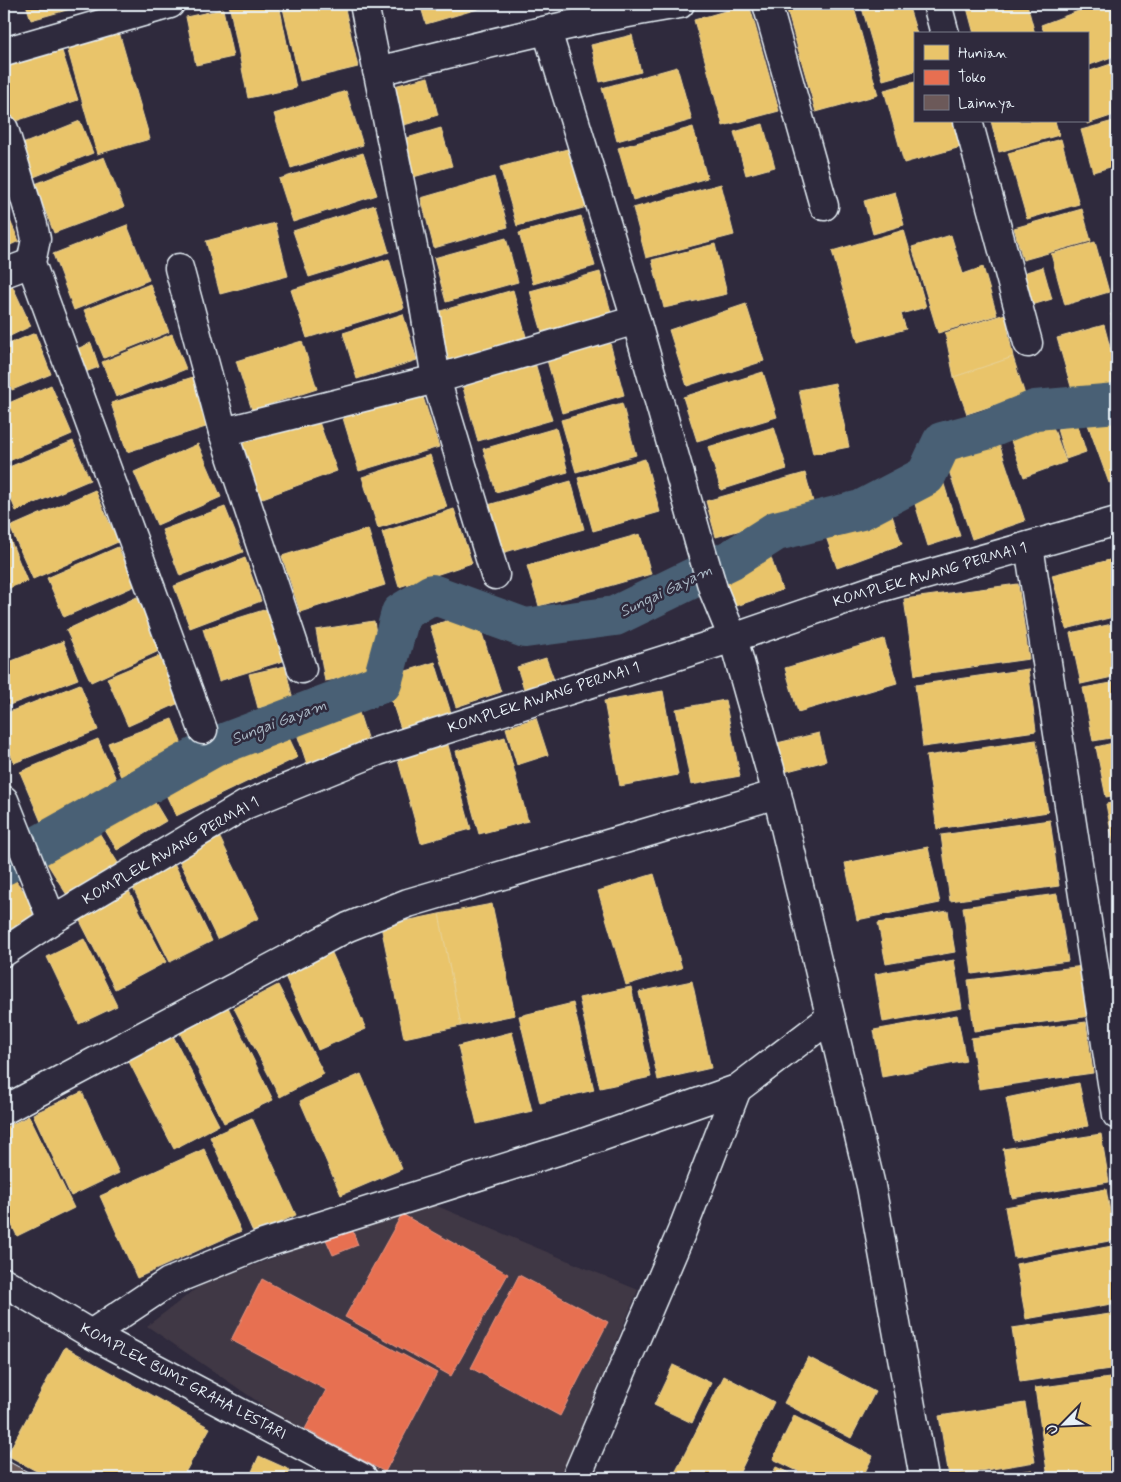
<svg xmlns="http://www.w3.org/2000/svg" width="1121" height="1482" font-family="Mynerve,sans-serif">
<rect width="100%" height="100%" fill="#2f2a3d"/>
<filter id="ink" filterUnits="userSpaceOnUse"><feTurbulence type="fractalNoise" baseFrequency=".02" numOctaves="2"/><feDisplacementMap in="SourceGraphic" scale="10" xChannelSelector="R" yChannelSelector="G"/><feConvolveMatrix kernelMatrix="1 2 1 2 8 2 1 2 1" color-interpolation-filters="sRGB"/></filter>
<g filter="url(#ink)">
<path fill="#413845" d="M425,1201L638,1290L560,1478H383L343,1460L147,1326L201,1285Z"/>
<g fill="#e9c46a" stroke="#e9d295">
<path d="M26,4H72L74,8L31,20Z"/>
<path d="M229,4H279L296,88L248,98Z"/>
<path d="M282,4H344L358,67L300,81Z"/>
<path d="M420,4H495L426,24Z"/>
<path d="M749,4L779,111L723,126L694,20Z"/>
<path d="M810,4H853L878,95L816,112L787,10Z"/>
<path d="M879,4H908L917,34H915V71L883,80L862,8Z"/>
<path d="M966,4H1027L1035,34H974Z"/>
<path d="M1097,4H1117V55L1087,66V34H1045L1041,25Z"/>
<path d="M223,9L233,57L196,65L186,17Z"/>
<path d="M119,32L150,139L97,154L67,47Z"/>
<path d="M632,35L641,72L600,82L591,45Z"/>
<path d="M59,42L78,100L13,122L4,93V60Z"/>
<path d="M1117,62V114L1087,124V72Z"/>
<path d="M677,67L692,120L617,141L602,88Z"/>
<path d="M428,77L438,115L394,128L383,89Z"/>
<path d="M915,82V121H962L968,145L904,163L884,90Z"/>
<path d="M346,91L363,145L291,168L274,114Z"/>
<path d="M1117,120V165L1093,172L1081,130Z"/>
<path d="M80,121L93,153L34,177L20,145Z"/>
<path d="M991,121H1055L1059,135L999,152Z"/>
<path d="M763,124L775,167L746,175L734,132Z"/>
<path d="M693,127L707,178L633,200L618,148Z"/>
<path d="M441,128L452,166L410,178L400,140Z"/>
<path d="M1061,139L1079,204L1027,219L1008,153Z"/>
<path d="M571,148L587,207L517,226L500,167Z"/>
<path d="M363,153L377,195L293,222L279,179Z"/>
<path d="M104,157L124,207L54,233L35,184Z"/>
<path d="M494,177L508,227L434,248L421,198Z"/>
<path d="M721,184L734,235L646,258L633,208Z"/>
<path d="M895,192L904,225L873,234L864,201Z"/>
<path d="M375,205L389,252L309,277L293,231Z"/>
<path d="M4,207L19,241L4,248Z"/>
<path d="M1082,209L1091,241L1023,260L1014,228Z"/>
<path d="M581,216L595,266L533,284L519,233Z"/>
<path d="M275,223L288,276L220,294L206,241Z"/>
<path d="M127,225L149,280L74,310L53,254Z"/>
<path d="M904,230L926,307L901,314L906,329L858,342L832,251Z"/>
<path d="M951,235L963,274L983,267L997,315L938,333L912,247Z"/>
<path d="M506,238L518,282L446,302L434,258Z"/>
<path d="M1095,242L1109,292L1065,305L1051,254Z"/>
<path d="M715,244L727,294L664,308L652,260Z"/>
<path d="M389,259L404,308L307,338L291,290Z"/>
<path d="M1043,267L1052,299L1032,305L1023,273Z"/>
<path d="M600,272L611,312L542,332L530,291Z"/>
<path d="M150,284L169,332L104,358L84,310Z"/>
<path d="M12,285L31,326L4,339V289Z"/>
<path d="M513,290L527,340L444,364L430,314Z"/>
<path d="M746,304L764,361L687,386L669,330Z"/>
<path d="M1117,313V337L1111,314Z"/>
<path d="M403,314L417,360L357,379L343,333Z"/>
<path d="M1005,314L1013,357L954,377L945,333Z"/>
<path d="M1104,325L1117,373V386L1074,397L1057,338Z"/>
<path d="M35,333L51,374L12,390L4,368V346Z"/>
<path d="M172,334L186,369L116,397L102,362Z"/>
<path d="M302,341L317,389L252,410L236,361Z"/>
<path d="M91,343L99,367L80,374L72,351Z"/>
<path d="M610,343L624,395L562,413L547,360Z"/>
<path d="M1013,357L1025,395L967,414L954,377Z"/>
<path d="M535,363L552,420L478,441L462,384Z"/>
<path d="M763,372L777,417L697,441L683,397Z"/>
<path d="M193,377L209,426L127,452L111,403Z"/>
<path d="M835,383L849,447L813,454L799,390Z"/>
<path d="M51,385L72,434L9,461L4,449V405Z"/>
<path d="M422,394L439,447L359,471L343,418Z"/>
<path d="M622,403L636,455L576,472L561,420Z"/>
<path d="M1117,409V480L1109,483L1086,419Z"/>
<path d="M316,414L337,471L260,499L240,442Z"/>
<path d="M1077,423L1086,452L1066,459L1057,429Z"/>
<path d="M1052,424L1066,462L1024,477L1010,438Z"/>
<path d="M774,427L787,469L721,490L708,447Z"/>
<path d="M556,428L568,472L496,492L483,449Z"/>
<path d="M994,429L1025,521L972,539L941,447Z"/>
<path d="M73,441L90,480L16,511L4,482V469Z"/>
<path d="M198,444L221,497L157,525L134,472Z"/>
<path d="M430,455L447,507L378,528L362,477Z"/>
<path d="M645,459L660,512L593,531L578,478Z"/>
<path d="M805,473L815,509L716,537L706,501Z"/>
<path d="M571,481L584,529L502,553L488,505Z"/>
<path d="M943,481L960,536L928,546L911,491Z"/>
<path d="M95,490L118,542L33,579L10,527Z"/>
<path d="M225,507L243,552L180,576L162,530Z"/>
<path d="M889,507L902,544L837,568L824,531Z"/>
<path d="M454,509L472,563L399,587L382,532Z"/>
<path d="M4,529H6L27,581L4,590Z"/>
<path d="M368,529L385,585L300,612L282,556Z"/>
<path d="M640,534L651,574L539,606L527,566Z"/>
<path d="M118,547L135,586L64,617L47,578Z"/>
<path d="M770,555L782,590L728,609L716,574Z"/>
<path d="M245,558L261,601L190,628L174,586Z"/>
<path d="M1117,558V616L1066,629L1052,575Z"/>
<path d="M1018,584L1029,659L915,675L904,599Z"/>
<path d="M137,597L161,650L91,682L66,630Z"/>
<path d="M270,608L286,660L219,681L203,629Z"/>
<path d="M475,612L501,692L456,707L430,626Z"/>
<path d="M374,621L382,671L325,681L316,630Z"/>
<path d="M1117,623V676L1081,684L1070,633Z"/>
<path d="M884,639L897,683L798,712L785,668Z"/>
<path d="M63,641L78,679L4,707V664Z"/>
<path d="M159,656L179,703L128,726L107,678Z"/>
<path d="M546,658L557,688L527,698L517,667Z"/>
<path d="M435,662L451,713L401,729L384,678Z"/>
<path d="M285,666L293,700L258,708L249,674Z"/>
<path d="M1028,669L1036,731L923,747L915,685Z"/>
<path d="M1117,682V737L1093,741L1083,688Z"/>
<path d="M80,684L98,730L14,763L4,736V714Z"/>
<path d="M663,691L678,775L620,786L604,701Z"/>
<path d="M355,700L369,744L307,764L292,719Z"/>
<path d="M725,700L740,776L691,785L676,709Z"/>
<path d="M536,718L548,755L517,765L506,728Z"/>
<path d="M172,719L188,760L124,785L108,743Z"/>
<path d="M283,725L298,757L176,816L161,784Z"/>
<path d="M819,733L826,761L784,772L777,743Z"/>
<path d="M505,737L528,821L479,834L456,751Z"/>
<path d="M98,739L121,790L42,824L20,772Z"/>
<path d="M1036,740L1048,812L937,829L926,756Z"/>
<path d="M1117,742V795L1106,797L1096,747Z"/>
<path d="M448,745L471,829L421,843L398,760Z"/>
<path d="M151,796L166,821L117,850L102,825Z"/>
<path d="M1117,802V853H1115L1106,804Z"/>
<path d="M1050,820L1059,886L950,901L941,835Z"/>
<path d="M98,831L118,863L67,895L47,863Z"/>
<path d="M220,838L259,918L217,939L178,858Z"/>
<path d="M928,847L940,903L857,920L845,863Z"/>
<path d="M175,865L212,941L170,962L132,886Z"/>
<path d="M5,867L41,913L4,941V868Z"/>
<path d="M654,874L682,968L626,985L598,891Z"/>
<path d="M129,891L166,962L115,989L78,917Z"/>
<path d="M1057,894L1068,961L972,974L963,907Z"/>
<path d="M492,904L515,1015L461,1026L439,914Z"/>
<path d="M948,911L955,952L886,964L878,923Z"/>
<path d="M439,914L461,1026L404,1038L381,926Z"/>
<path d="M84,939L117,1006L79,1024L47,957Z"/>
<path d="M332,953L366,1029L318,1050L284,974Z"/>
<path d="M954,960L962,1008L883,1022L875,974Z"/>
<path d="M1084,966L1091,1016L974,1031L968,980Z"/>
<path d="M692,981L711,1068L658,1080L639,992Z"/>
<path d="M278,985L324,1074L280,1097L234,1008Z"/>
<path d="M631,987L651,1077L600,1088L579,998Z"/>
<path d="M573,1003L594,1090L540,1103L519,1016Z"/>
<path d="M227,1005L273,1100L224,1123L178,1029Z"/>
<path d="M957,1015L966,1061L882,1077L874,1030Z"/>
<path d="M1086,1022L1093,1073L979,1089L971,1038Z"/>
<path d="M170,1030L219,1125L174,1149L125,1054Z"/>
<path d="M512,1032L532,1111L477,1124L458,1046Z"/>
<path d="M361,1074L402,1169L341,1195L300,1101Z"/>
<path d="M1079,1083L1088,1126L1014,1141L1006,1098Z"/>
<path d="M82,1092L119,1173L71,1196L33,1114Z"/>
<path d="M29,1116L74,1208L17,1236L4,1208V1128Z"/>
<path d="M252,1118L296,1215L254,1234L210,1137Z"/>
<path d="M1101,1134L1109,1182L1012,1198L1003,1149Z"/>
<path d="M204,1149L241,1231L137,1278L100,1196Z"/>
<path d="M1106,1189L1115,1240L1014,1258L1005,1207Z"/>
<path d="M1112,1246L1117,1277V1303L1026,1319L1016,1264Z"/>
<path d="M1117,1313V1368L1020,1382L1012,1328Z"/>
<path d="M65,1347L210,1428L182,1478H49L7,1455Z"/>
<path d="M808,1357L875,1392L851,1438L784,1403Z"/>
<path d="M673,1365L711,1383L692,1423L654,1405Z"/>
<path d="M724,1376L774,1402L737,1478H680L674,1475Z"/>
<path d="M1117,1377V1471L1048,1478L1035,1388Z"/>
<path d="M1025,1403L1035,1462L949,1476L939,1416Z"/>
<path d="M794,1416L873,1456L862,1478H812L773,1459Z"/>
<path d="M259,1456L290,1470L287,1478H249Z"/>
<path d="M776,1467L800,1478H770Z"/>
<path d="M1032,1470L1034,1478H975Z"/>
</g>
<g fill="#e76f51" stroke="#e79683">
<path d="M402,1214L508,1274L451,1376L345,1317Z"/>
<path d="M350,1224L358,1245L333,1255L324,1235Z"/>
<path d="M519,1275L608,1322L560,1416L471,1368Z"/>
<path d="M262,1279L437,1373L385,1472L305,1429L326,1390L231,1340Z"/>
</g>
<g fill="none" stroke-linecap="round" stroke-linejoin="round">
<path stroke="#4a6175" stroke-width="40" d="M4,865L214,747L382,683L401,613L432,594L525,628L615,616L732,559L776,531L861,510L926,476L942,442L986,430L1035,410L1117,403"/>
</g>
<path fill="#6c5959" stroke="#e8f1f8" d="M4,1459L39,1478H4Z"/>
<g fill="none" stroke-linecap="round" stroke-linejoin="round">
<defs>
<g id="minor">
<path d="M364,4L421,287L436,379L495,575"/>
<path d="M767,4L824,206"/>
<path d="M937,4L945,34"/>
<path d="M547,31L636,320L701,549L714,592L733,638L777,794L871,1186L924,1478"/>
<path d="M4,52L170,4"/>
<path d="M377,71C477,47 578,20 680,4"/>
<path d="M968,121L1028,343"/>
<path d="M4,129L33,225L36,239L31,263L203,730"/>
<path d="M179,268L223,432L302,669"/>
<path d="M4,273L31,263"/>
<path d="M223,432L436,379L636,320"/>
<path d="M1029,546L1117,1115"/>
<path d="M4,800L52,920"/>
<path d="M4,952L52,920L245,805L378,751L733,638L879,588L1117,521"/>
<path d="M4,1110L348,927L408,903L777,794"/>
<path d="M4,1282L91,1334L363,1478"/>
<path d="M91,1334L169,1282L263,1244L583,1143L737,1089L830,1018"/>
<path d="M576,1478L682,1231L737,1089"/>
</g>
</defs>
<use href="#minor" stroke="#e8f1f8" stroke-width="31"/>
<use href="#minor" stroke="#2f2a3d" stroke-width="28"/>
</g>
</g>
<g text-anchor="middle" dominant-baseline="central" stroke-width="5" stroke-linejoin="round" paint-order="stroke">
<g font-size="15" fill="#e8f1f8" stroke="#2f2a3d">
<text transform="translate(930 575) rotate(-16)">KOMPLEK AWANG PERMAI 1</text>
<text transform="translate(544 698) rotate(-18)">KOMPLEK AWANG PERMAI 1</text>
<text transform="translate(171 851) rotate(-30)">KOMPLEK AWANG PERMAI 1</text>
<text transform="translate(183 1382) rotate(28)">KOMPLEK BUMI GRAHA LESTARI</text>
</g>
<g font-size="16" font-style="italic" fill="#a9b7c4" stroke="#2f2a3d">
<text transform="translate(666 591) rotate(-26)">Sungai Gayam</text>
<text transform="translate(279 722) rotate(-21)">Sungai Gayam</text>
</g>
</g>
<rect width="1121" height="1482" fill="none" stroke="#2f2a3d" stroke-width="20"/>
<rect x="10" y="10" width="1101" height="1462" fill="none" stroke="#e8f1f8" stroke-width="2" filter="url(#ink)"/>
<rect x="914" y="32" width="175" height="90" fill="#2f2a3d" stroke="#797a88"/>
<rect x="924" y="45" width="25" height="15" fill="#e9c46a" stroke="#797a88"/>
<text x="958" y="58" font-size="15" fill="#e8f1f8">Hunian</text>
<rect x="924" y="70" width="25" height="15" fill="#e76f51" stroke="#797a88"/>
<text x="958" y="82" font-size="15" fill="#e8f1f8">Toko</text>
<rect x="924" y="95" width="25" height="15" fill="#6c5959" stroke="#797a88"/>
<text x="958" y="108" font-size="15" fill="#e8f1f8">Lainnya</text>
<g transform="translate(1064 1424) rotate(246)" stroke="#2f2a3d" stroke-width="4" paint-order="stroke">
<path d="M0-4L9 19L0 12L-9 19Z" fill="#e8f1f8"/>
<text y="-8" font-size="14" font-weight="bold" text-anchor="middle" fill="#e8f1f8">U</text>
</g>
</svg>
